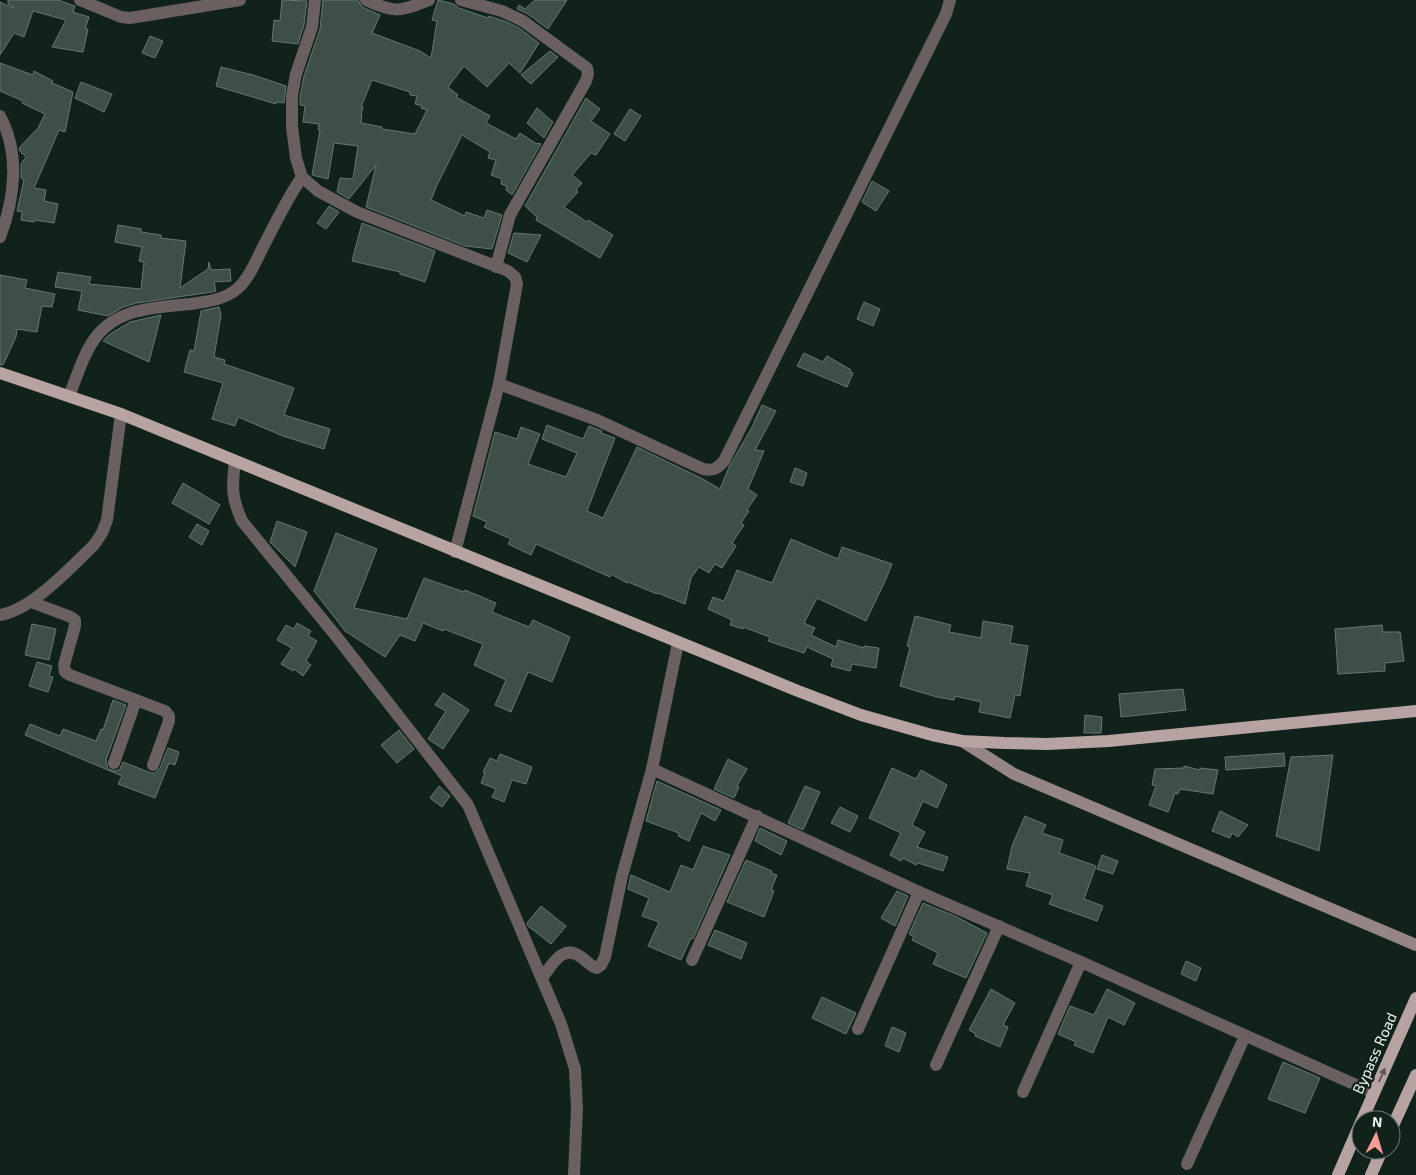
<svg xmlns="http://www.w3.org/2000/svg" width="1416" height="1175" font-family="'Exo 2',sans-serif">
<rect width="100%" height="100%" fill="#11221b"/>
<g fill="#3d4f46" stroke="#65786f" fill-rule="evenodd">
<path d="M8,0H58L75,6L73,12L89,17L85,29H88L83,52L52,47L66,20L33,11L24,37L14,33L0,55V2L13,8V6L8,4Z"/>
<path d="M282,0L307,1L304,25L298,44L272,41L274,20L280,21Z"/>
<path d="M323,0H358L362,7L380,15L372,33L420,51L431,58L437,21L432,20L438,0L454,4L459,8L488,18L489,16L507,22L519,28L539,43L520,73L509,63L487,87L464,66L448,87L458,95L456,97L490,116L486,123L516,139L520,133L537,144L538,143L541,144L512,195L506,190L507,186L501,184L502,179L491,175L496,160L488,158L490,152L462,135L437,185L431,200L465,216L466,212L484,218L487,210L502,215L492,249L465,246L366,207L376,165L349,199L337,192L340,178L353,179L358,146L334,143L328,179L312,175L320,130H318L319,124L303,122L305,106L300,105V97L304,76L320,29ZM372,80L410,92V95L417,96L415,104L422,106L421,108L427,110L415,134L382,129V127L361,123L362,115H361L363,107H361Z"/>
<path d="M535,0H567L548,29L528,14L517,9L519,5L525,9Z"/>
<path d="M150,36L163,41L155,58L142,53Z"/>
<path d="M550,51L558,57L531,84L521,75Z"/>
<path d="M0,63L33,75L34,71L53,81L52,83L73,92L65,132L59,130L34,188L46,190L44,201L58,204L54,223L35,220L34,222L21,220L22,212L17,211L24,180L21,178V164L26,157L20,151L19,148L38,128L45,114L22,103L23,101L0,91Z"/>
<path d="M221,67L253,75L286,86L284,103L276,102V104L216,86Z"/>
<path d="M81,82L112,94L104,112L75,98Z"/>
<path d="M586,98L600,109L591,121L610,134L596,155L591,153L572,175L582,183L576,190L578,192L564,207L587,222L588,220L613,235L600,258L536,220L537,217L525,206Z"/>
<path d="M537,108L553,122L544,138L527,123Z"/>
<path d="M630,109L641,116L625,141L614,134Z"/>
<path d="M872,181L889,191L876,211L862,202Z"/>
<path d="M329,206L339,212L326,229L317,223Z"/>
<path d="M362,223L435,251L425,282L400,274V272L352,261Z"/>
<path d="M118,225L141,229V232L161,235V238L186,241L180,288L208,269L209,262L211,270L230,269L231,281L214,282L216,291L212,292L137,303L123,307L108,316L78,310L82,291L55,287L58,272L91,277L89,284L141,289L144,262L139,261L142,247L115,242Z"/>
<path d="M514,233L541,235L527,262L508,253Z"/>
<path d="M0,275L27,280L25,288L55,294L52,307L42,306L37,332L17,329L16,337L3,365H0Z"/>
<path d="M864,302L880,309L873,326L857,319Z"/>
<path d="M219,307L221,315L214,357L225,360L224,364L294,388L284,415L330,429L324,449L283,436L238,417L235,426L212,419L223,383L184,372L190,350L194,351L201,311Z"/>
<path d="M161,315L149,362L103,341L110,334L130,322Z"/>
<path d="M804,353L823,362L827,356L851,370L850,372L853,373L847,387L797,366Z"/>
<path d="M762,405L776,411L755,450L764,451L748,489L757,495L747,510L749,511L741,523L744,525L732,543L736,546L722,568L715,564L709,573L699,567L691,578L685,604L658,593L657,594L628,582L627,583L611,574L610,577L536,544L531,555L508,544L511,539L484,527L487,522L473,516L495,432L517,439L521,427L540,434L528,464L566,477L577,453L542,439L547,425L583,439L589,426L602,431L601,433L615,438L587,511L603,518L637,447L701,478L720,489L729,467L752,427Z"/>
<path d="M795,468L807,473L803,486L790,482Z"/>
<path d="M183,483L220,505L209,524L172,503Z"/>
<path d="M277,521L307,532L295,567L270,542Z"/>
<path d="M197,524L209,531L202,545L189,537Z"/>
<path d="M336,533L377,549L354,608L407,619L424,578L464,592L465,590L496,603L492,612L529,627L533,620L570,637L552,682L528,672L511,712L495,705L506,680L474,665L483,644L444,629L443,631L423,623L415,641L400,635L385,657L345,631L314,591Z"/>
<path d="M791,539L838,559L842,547L892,564L886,579L866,621L817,598L804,623L815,628L811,635L836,647L838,640L864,648V646L879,648L876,668L852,664L850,671L831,666L833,659L807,647L804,653L768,641L770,637L743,627V629L730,625L732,620L708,609L713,597L724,601L737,570L772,583Z"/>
<path d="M915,616L951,625L949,632L981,638L983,621L1013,626L1010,643L1028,646L1020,696L1015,695L1010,718L979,712L981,702L955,696L954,700L937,697L900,686L910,647L907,646Z"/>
<path d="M297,623L311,631L308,636L317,641L306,661L311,665L303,676L294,669L293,671L281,664L292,648L277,640L286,625L294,629Z"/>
<path d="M32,624L56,629L49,660L25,655Z"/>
<path d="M1382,625L1383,632H1400L1404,661L1385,663V671L1338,674L1335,629Z"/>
<path d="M37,662L52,666L49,676L53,677L48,692L29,686Z"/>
<path d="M1183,689L1186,710L1121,717L1119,694Z"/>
<path d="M443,693L469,710L443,749L428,739L446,711L435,705Z"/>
<path d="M113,700L126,705L106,760L108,769L116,771L120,769L123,762L151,773H155L160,768L168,748L179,752L175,765L169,763L155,798L118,784L122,776L25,735L30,724L60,736L63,729L96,741L101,729L103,730Z"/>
<path d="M1085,715L1102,717L1101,733H1084Z"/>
<path d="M399,730L414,749L397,763L381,745Z"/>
<path d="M1284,753L1285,766L1226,770L1225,757Z"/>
<path d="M500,754L532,767L526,784L512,780L504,802L492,797L496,789L481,783L485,773L483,772L490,758L497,761Z"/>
<path d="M1333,755L1319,851L1276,836L1291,757Z"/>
<path d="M728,759L747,769L737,786L739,787L734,798L714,789Z"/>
<path d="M1184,766L1200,770V768L1218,770L1213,794L1180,789L1178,794L1175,793L1168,812L1149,805L1156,786L1152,785L1155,769L1184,768Z"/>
<path d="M892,768L916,779L921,770L947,785L937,808L923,801L912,825L925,832L917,847L948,857L943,871L918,863L916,865L903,858L901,861L890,855L901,833L869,818Z"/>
<path d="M657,781L721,810L715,821L701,813L689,841L678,836L679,833L646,821Z"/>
<path d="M439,786L450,796L442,807L430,798Z"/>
<path d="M805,786L820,792L803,830L788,823Z"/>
<path d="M840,807L858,816L850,832L831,823Z"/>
<path d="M1220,811L1248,825L1238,837L1232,833L1230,838L1212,831Z"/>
<path d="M1025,816L1046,825L1042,833L1063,840L1059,853L1096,866L1084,899L1103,906L1097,921L1049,904L1053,895L1026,886L1030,873L1007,869L1012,846Z"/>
<path d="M760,828L787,841L781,855L755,841Z"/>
<path d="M703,846L730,855L693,939L691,938L681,960L648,946L659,922L642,916L649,898L628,889L631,875L670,892L681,865L693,870Z"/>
<path d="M1102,855L1118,861L1113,874L1097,869Z"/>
<path d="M746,860L772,871L771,873L777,875L771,890L774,891L764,917L727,902Z"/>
<path d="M897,891L908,896L895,926L881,918Z"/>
<path d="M923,903L955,916L987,933L966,978L933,964L938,953L912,940L914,937L909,934Z"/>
<path d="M541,906L566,926L551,944L528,926L527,923Z"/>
<path d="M715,930L747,943L741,959L708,945Z"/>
<path d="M1186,961L1201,968L1196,981L1181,974Z"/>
<path d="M991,989L1015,1003L1003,1025L1008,1027L1000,1047L975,1036L976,1034L969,1030Z"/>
<path d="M1107,989L1135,1003L1124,1025L1108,1017L1093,1053L1074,1045L1076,1042L1058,1034L1070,1006L1094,1015Z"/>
<path d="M822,997L856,1013L846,1034L812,1018Z"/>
<path d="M892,1027L906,1033L899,1052L885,1046Z"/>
<path d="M1283,1062L1320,1078L1305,1113L1268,1099Z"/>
</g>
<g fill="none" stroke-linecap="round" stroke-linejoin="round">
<g stroke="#6a6060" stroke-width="12">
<path d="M80,0L121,17L130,18L240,0"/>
<path d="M315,0L312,27L296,74L292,96V127L296,158L302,177L318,191L357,212L508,271L515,277L517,284L499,384L455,552"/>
<path d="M366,0C394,13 400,12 429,0"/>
<path d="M461,0L502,11L523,21L587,68L588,74L586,81L510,215L496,267"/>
<path d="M0,116C20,153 15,198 0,237"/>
<path d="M499,384L597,420L703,469C713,471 717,469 724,461L946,14L950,0"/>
<path d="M69,396C77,377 83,354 96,337C118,308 157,307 190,304C205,302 224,300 237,289C248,280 255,263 261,251C274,226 286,200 302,177"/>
<path d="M235,461C232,487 231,496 242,521L336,636L468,805L561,1024L575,1069L577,1109L574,1175"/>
<path d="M31,602L71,617L75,620V626L64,665L65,672L70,675L165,711L169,716V721L153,765"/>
<path d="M0,615C32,610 71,567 94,545L102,533L107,520L121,414"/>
<path d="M114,763L136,700"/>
<path d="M652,769L919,892L1081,962L1374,1093"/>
<path d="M692,960L757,816"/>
<path d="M542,978C552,965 563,943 581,957C587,961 590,966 597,968L601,965L605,957L622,876L652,769L678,643"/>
<path d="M858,1029L919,892"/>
<path d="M936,1065L999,926"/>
<path d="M1023,1092L1081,962"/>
<path d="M1187,1164L1245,1036"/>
</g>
<path stroke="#958685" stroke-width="12" d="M962,741L1014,774L1416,945"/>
<g stroke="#b7a3a2" stroke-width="12">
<path d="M0,373L121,414L798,691L861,715L932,735L962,741L1004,743L1047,744L1109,741L1416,711"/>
<path d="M1362,1120L1416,998"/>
<path d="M1391,1130L1416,1075"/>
<path d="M1338,1175L1361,1122"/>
<path d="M1371,1175L1382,1150"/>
</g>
</g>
<defs><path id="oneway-solid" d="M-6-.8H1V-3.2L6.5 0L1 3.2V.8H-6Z" transform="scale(1.25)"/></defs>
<use fill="#5c5c58" href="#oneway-solid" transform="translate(1382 1075) rotate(-66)"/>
<g text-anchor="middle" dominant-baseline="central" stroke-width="4.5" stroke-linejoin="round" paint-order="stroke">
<g font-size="15" fill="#ecf7f1" stroke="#11221b">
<text transform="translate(1374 1053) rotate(-66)">Bypass Road</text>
</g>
</g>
<g transform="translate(1376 1135) rotate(5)"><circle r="24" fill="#11221b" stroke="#697771"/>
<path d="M0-4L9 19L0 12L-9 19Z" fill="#f59b99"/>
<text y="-8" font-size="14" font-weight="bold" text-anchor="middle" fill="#ecf7f1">N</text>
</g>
</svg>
